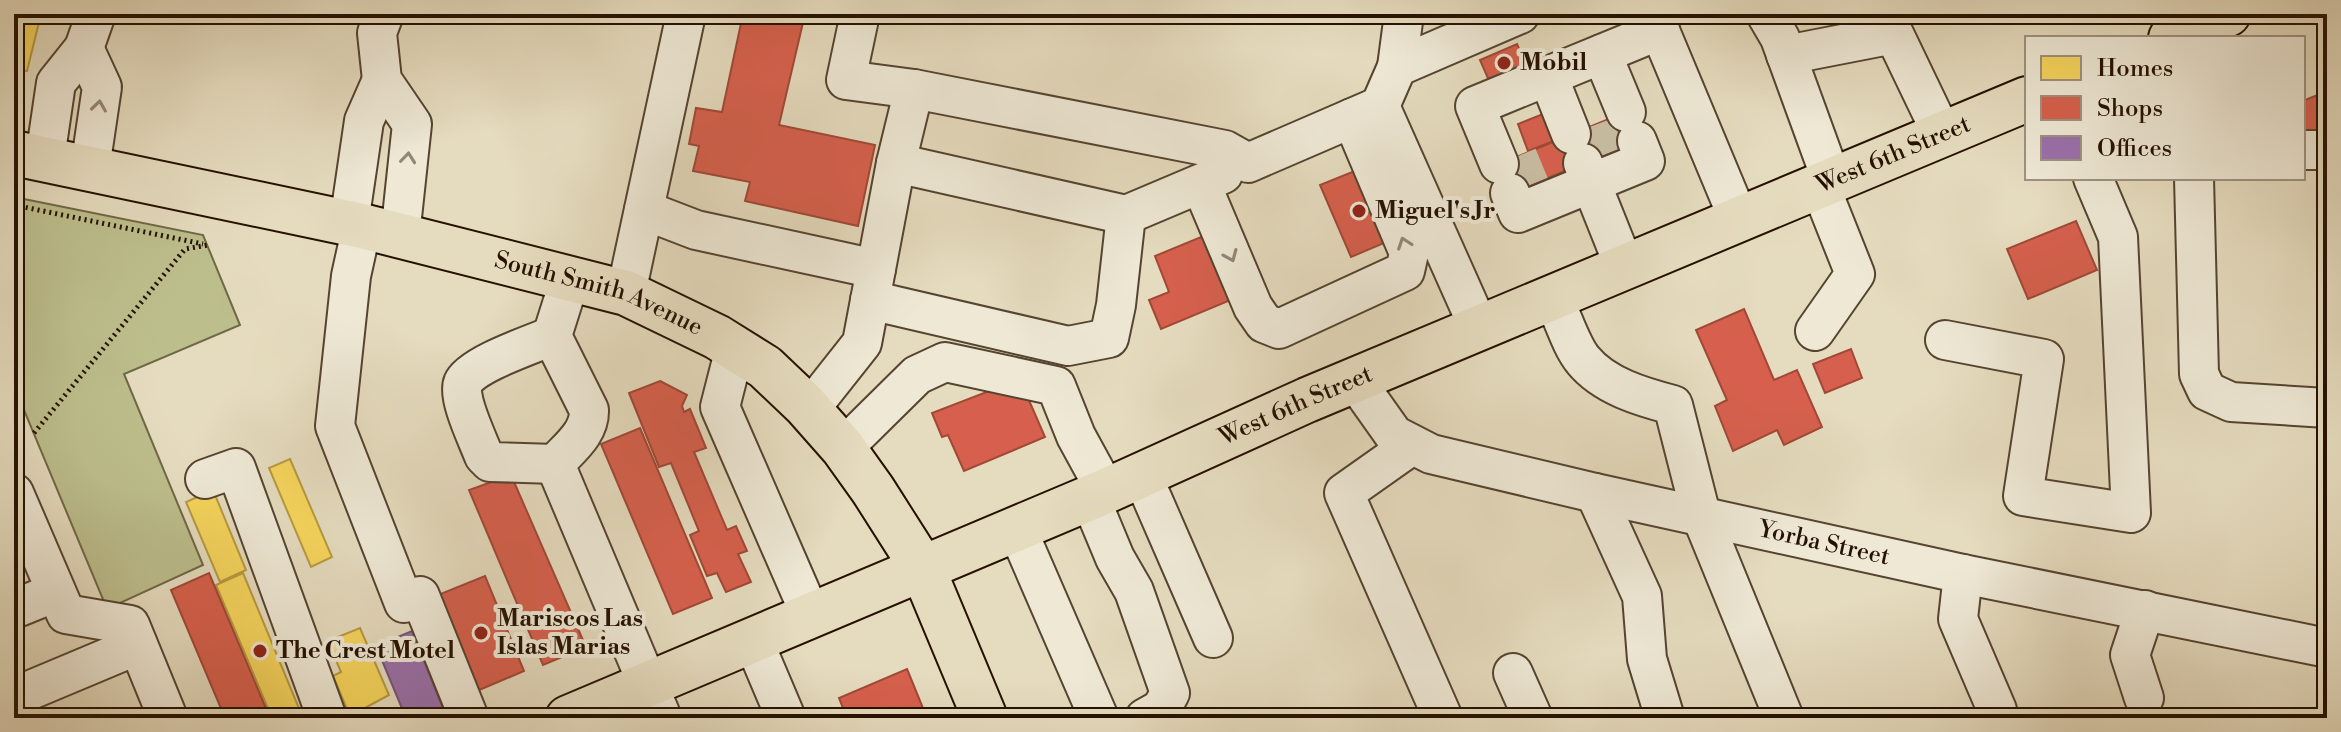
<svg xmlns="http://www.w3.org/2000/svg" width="2341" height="732" font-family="'Libre Bodoni',serif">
<rect width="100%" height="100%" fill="#e5dbbe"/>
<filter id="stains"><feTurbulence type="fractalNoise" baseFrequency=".0025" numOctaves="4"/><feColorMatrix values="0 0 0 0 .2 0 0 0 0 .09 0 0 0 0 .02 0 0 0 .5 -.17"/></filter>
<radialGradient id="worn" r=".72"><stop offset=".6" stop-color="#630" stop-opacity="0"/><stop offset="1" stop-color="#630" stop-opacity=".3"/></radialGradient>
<path fill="#bcbe8c" stroke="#706846" stroke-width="2" d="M14,197L203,235L240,325L124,374L203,565L107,609L14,386Z"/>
<g fill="#f6d55c" stroke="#b79a40" stroke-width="2">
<path d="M14,14H41L27,71L14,69Z"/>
<path d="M290,459L332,557L311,567L269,468Z"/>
<path d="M213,490L246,570L220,582L186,502Z"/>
<path d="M243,573L303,718H272L216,585Z"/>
<path d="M360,628L389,695L350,716L333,676L341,672L328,641Z"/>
</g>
<g fill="#d6604d" stroke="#a14836" stroke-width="2">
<path d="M743,14H805L779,125L875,145L858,226L745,201L750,182L693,171L699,146L689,144L696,108L722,112Z"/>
<path d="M1517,44L1527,67L1490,83L1480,60Z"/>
<path d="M2327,91V130L2308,138L2303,126V101Z"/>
<path d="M1633,109L1645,138L1504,196L1492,167Z"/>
<path d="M1548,112L1559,139L1528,151L1518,124Z"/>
<path d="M1367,166L1398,237L1351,257L1320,185Z"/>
<path d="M2076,221L2097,270L2028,299L2007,249Z"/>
<path d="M1218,230L1245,294L1161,329L1149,300L1169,292L1155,256Z"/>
<path d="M1744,309L1774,380L1797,370L1822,427L1784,445L1777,430L1733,451L1715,406L1727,400L1696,330Z"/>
<path d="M1851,349L1862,378L1825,393L1813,364Z"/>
<path d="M660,381L687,395L682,406L684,412L690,409L706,448L694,452L727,530L736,526L747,551L738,554L751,582L726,592L717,573L707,576L690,535L699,531L671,463L659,467L629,393Z"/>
<path d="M1015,381L1021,382L1045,437L964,471L948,435L942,437L932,413Z"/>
<path d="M640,428L712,598L673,614L601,444Z"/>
<path d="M511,475L586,647L543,665L469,490Z"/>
<path d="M209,573L270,718H225L171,590Z"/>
<path d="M485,576L524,671L477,691L438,595Z"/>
<path d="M907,669L927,718H847L839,698Z"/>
</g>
<path fill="#9970ab" stroke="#765478" stroke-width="2" d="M412,631L444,711L428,718H406L376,646Z"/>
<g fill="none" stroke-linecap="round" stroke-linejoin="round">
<g stroke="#c8bda2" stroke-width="38" stroke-dasharray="38 19" stroke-linecap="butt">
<path d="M1595,125L1606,154"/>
<path d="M1518,156L1530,185"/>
</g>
<defs>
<g id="minor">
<path d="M384,14L377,33L382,80L412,124L400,236"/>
<path d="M860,14L846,80L914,89"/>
<path d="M1653,14L1739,220"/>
<path d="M1766,14L1780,38L1832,181"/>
<path d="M84,48L102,87L90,168"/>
<path d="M1602,54L1626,112"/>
<path d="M1786,55L1894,34L1942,134"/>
<path d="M1397,67L1404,14"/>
<path d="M1548,76L1571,134"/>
<path d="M1380,106L1397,67L1520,14"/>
<path d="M2303,150H2327"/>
<path d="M45,158L56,83L84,48L96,14"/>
<path d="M896,163L1126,215L1223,174"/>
<path d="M1583,163L1625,268"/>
<path d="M1499,164L1475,106L1660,30"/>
<path d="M2194,178L2199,374L2207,391L2231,402L2327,408"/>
<path d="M1201,184L1253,307L1264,323L1279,329L1405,271L1409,253L1352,118"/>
<path d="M1510,193L1518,213L1645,161L1637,141"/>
<path d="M644,210L696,230L876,269"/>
<path d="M349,223L364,121L382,80"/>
<path d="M362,226L351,276L335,426L404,603L420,596L469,718"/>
<path d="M570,279L552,336L589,410C590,433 569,448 555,464L662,718"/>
<path d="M626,293L686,14"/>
<path d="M1553,298C1562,315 1571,346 1583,360C1604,386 1642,397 1673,405L1701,515L1784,718"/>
<path d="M870,300L1068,346L1109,338L1116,305L1126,215"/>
<path d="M1815,331L1855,274L1820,186"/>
<path d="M552,336C533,344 470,365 463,383C457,397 478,440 484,456L490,462L555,464"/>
<path d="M1945,340L2044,359L2023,496L2131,513L2118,237L2093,178"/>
<path d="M735,348L720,407L811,616"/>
<path id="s1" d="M1355,380L1394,435L1431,454L1595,493L1963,574L2327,648"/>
<path d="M809,410L862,343L896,163L914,89L1225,150L1248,163L1380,106L1479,328"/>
<path d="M1412,445L1344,493L1443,718"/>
<path d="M843,448L917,375L945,362L1056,386L1076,436L1106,491"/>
<path d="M1142,475L1213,638"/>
<path d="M205,479L236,468L327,718"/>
<path d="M14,493L66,614L130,625L168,718"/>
<path d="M1595,493L1642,596L1647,659L1665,718"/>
<path d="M1090,498L1115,558L1134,591L1170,693L1161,709L1145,718"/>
<path d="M1017,529L1099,718"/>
<path d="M1963,574L1958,619L1997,710L1995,718"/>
<path d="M14,609L56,592"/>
<path d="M753,640L786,718"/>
<path d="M1513,673L1533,718"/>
<path d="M14,697L138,645"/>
<path d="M2144,698L2130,655L2145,610"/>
</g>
<g id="major">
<path d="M2171,38L2228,14"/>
<path id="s2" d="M14,153L362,226L626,293L717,337L765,367L805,405L843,448L873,490L922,567L985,718"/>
<path id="s3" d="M568,718L1106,491L1307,400L2027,99"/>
</g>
</defs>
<use href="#minor" stroke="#554430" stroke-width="42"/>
<use href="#major" stroke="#251100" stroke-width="48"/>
<g stroke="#251100" stroke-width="5" stroke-dasharray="2 4" stroke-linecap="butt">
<path d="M14,205L203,244"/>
<path d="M34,433L185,249L208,245"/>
</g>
<use href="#minor" stroke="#eee8d5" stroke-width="38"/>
<use href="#major" stroke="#e5dbbe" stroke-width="44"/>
</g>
<defs><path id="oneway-chevron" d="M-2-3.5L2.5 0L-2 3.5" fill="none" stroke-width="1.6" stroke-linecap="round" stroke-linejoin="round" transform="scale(2)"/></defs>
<g stroke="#948775">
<use href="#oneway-chevron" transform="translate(99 106) rotate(-82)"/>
<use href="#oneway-chevron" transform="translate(408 158) rotate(-84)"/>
<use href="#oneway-chevron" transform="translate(1404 243) rotate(-109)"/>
<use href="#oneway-chevron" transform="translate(1231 256) rotate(67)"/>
</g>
<g fill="#8f2418" stroke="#eee8d5" stroke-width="3">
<circle cx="1504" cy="63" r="8"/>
<circle cx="1359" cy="211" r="8"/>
<circle cx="481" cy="633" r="8"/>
<circle cx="260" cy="651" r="8"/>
</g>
<g text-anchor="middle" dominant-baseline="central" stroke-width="8" stroke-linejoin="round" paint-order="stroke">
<g font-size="24" font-weight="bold" fill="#251100" stroke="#eee8d5" text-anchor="start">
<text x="1520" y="63">Mobil</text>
<text x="1375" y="211">Miguel's Jr</text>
<text x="497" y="619">Mariscos Las<tspan x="497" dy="28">Islas Marias</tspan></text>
<text x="276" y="651">The Crest Motel</text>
</g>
<g font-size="24" fill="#251100" stroke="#eee8d5">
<text stroke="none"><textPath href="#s3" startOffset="1440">West 6th Street</textPath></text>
<text stroke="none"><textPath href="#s2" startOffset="602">South Smith Avenue</textPath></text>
<text stroke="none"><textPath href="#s3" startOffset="792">West 6th Street</textPath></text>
<text stroke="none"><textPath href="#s1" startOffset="512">Yorba Street</textPath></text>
</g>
</g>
<rect width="2341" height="732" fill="none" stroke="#e5dbbe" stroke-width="48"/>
<rect x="16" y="16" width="2309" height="700" fill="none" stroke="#251100" stroke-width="4"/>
<rect x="24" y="24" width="2293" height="684" fill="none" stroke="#251100" stroke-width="2"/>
<rect x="2025" y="36" width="280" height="144" fill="#eee8d5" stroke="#9e9280" stroke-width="2"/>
<rect x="2041" y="56" width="40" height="24" fill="#f6d55c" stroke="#9e9280" stroke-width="2"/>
<text x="2097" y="76" font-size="24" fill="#251100">Homes</text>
<rect x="2041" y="96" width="40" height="24" fill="#d6604d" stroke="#9e9280" stroke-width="2"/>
<text x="2097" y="116" font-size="24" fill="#251100">Shops</text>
<rect x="2041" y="136" width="40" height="24" fill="#9970ab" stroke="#9e9280" stroke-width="2"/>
<text x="2097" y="156" font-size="24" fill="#251100">Offices</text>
<rect width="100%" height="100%" filter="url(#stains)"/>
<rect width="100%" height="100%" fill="url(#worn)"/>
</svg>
